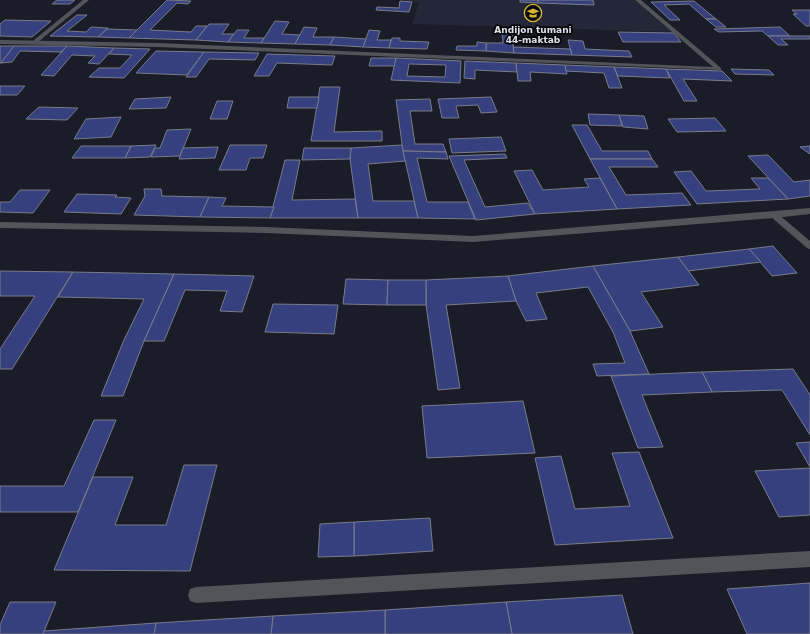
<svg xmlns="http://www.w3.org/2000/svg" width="810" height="634" font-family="'DejaVu Sans',sans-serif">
<rect width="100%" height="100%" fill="#1a1c27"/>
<path fill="#232737" d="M406,0H634L672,32L412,24L419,2H406Z"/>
<g fill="#36407f" stroke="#787c89" fill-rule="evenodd">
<path d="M57,0H75L70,4H52Z"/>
<path d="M167,0L191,1L188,4L177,3L150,30L191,32L196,26H207L196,40L129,38Z"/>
<path d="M520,0H538V3L520,2Z"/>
<path d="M538,0H593L594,5L538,3Z"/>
<path d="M400,1L412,2L409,12L376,10L377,7L399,8Z"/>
<path d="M694,1L716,19H706L689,4L664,5L680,20H670L651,2Z"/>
<path d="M792,10H810V26H806L793,14H797Z"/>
<path d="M77,15H87L67,31L86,32L91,27L108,28L98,37L50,36Z"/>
<path d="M706,19H716L726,27H716Z"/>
<path d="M5,20L51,21L32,37L0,36V24Z"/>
<path d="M275,21L289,22L282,34L300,35L295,44L261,43Z"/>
<path d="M209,24H229L222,34H234L228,42L196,40Z"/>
<path d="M304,27L317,28L313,37H334L330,45L295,44Z"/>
<path d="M780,27L790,36H768L762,31L719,32L714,29Z"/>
<path d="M107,29L137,30L129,38L98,37Z"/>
<path d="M237,30H249L244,38H264L261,43L228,42Z"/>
<path d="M369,30L380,31L377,40H391L389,48L363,47Z"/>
<path d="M618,32L674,33L681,42H623Z"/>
<path d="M502,33H512L514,53L486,51V43H503Z"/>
<path d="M768,36H810V39H781L788,45H778Z"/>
<path d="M334,37L366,39L363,47L330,45Z"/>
<path d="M392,38H400V41L429,42L427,49L389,48Z"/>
<path d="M568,40L583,41L585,49L629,51L632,57L572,55Z"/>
<path d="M477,42L486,43V51L456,50L457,46H477Z"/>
<path d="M0,46H14L1,63H0Z"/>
<path d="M14,46H67L61,52L20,51L12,62L1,63Z"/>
<path d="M67,46L114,48L99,64L88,63L95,56L72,55L54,76L41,75Z"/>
<path d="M513,47L570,49L572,55L514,53Z"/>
<path d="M114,48L150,49L124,78L89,77L99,68H120L132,55L109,54Z"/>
<path d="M156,51L204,52L187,75L136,73Z"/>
<path d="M204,52L259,53L255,60L209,59L196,77H186Z"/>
<path d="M267,54L335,56L332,65L277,63L269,76H254Z"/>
<path d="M371,58H396L395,66H369Z"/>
<path d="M396,58L461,61L460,83L391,80ZM409,64L446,65L445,77L407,76Z"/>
<path d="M465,61L516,63L517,72L475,70V79L464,78Z"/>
<path d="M516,63L565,65L567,74L530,72L531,81H518Z"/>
<path d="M565,65L614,67L622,88H609L604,73L566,71Z"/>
<path d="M614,67L666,69L670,78L618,76Z"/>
<path d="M666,69L722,71L732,81L683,79L697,101H684Z"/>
<path d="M731,69L769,70L774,75L735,74Z"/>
<path d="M0,86H25L17,95H0Z"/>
<path d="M320,87H340L334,132L382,131V141H311Z"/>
<path d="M171,97L166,108L129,109L135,99Z"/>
<path d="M289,97H319L317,108H287Z"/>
<path d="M491,97L497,112L481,113L478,105L456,106L459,118H442L438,99Z"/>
<path d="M430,99L432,111H410L415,144H443L446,152L403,151L396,100Z"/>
<path d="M217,101H233L227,119H210Z"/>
<path d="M39,107L78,108L67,120L26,119Z"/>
<path d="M588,114L619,115L622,126L590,125Z"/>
<path d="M619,115L644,116L648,129L623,127Z"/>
<path d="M121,117L111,137L74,139L86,119Z"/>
<path d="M715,118L726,131L677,132L668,119Z"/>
<path d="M572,125H587L602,151H648L652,159H590Z"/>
<path d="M191,129L180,156L151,157L155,148H160L167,130Z"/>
<path d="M501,137L506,151L452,153L449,139Z"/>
<path d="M156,145L150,157L125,158L131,146Z"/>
<path d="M230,145H267L263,158H250L246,170H219Z"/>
<path d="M402,145L405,161L368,164L373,201H414L418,218H358L350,159L351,148Z"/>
<path d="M81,146H131L125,158H72Z"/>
<path d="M810,146V154L800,147Z"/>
<path d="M218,147L215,158L179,159L183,148Z"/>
<path d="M304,148H351L350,159L302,160Z"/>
<path d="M403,151L446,152L448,159L417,158L427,202H468L475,219L418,218Z"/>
<path d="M505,154L507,158L464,160L485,207L528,203L535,214L476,220L449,156Z"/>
<path d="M768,155L794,182L810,180V196L788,199L748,156Z"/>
<path d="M590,159H652L658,167H609L626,195L682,193L691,205L617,209Z"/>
<path d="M285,160H300L292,200L355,199L358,218H270Z"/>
<path d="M532,170L543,190L589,187L584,179L600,178L617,209L535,214L514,171Z"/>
<path d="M691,171L706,191L760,189L751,178H768L788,199L697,204L674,172Z"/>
<path d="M144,189H161L162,196L209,197L200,217L134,215L145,196Z"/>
<path d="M20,190H50L33,213L0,212V202H10Z"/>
<path d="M77,194L117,195L115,197L131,198L121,214L64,212Z"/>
<path d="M209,197L226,198L222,206L274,207L270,218L200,217Z"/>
<path d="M773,246L797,273L772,276L749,249Z"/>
<path d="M749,249L761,262L688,271L678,257Z"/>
<path d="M678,257L699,285L641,292L663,327L630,331L593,266Z"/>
<path d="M593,266L630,331L649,374L597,376L593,364L625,363L613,332L588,287L536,293L547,319L526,321L516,301L508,276Z"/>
<path d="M0,271L73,272L12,369H0V349L35,296H0Z"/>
<path d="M73,272L174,274L144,341L123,396H101L124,340L144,299L58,297Z"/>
<path d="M174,274L254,276L242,312L220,311L227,291L185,290L164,341H144Z"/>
<path d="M508,276L516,301L446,305L460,388L438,390L426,305V280Z"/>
<path d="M346,279L388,280L387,305L343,304Z"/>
<path d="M388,280H426V305H387Z"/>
<path d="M273,304L338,305L334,334L265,332Z"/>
<path d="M793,369L810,395V435L782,390L712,392L702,372Z"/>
<path d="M702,372L712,392L642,395L663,447L638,448L611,376Z"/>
<path d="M523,401L535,453L427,458L422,406Z"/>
<path d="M94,420H116L78,512H0V486H64Z"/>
<path d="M810,442V467L796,443Z"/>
<path d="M639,452L673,538L555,545L535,458L561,456L575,509L630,506L612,453Z"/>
<path d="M184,465H217L190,571L54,570L93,477H133L115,525H166Z"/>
<path d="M810,468V515L779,517L755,471Z"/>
<path d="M430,518L433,551L354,556V522Z"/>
<path d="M354,522V556L318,557L320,524Z"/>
<path d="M810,583V634H747L727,589Z"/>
<path d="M622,595L633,634H512L506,602Z"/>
<path d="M10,602H56L43,634H0V625Z"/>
<path d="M506,602L512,634H385V610Z"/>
<path d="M385,610V634H271L273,616Z"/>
<path d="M273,616L271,634H154L156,623Z"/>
<path d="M156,623L154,634H43L44,631Z"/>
</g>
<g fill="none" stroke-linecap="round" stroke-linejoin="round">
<g fill="#52545a" fill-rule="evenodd">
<path d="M83,0H89L38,42H34V40Z"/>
<path d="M810,551V567L196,603L190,601L188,595L190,589L196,587Z"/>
</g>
<g fill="#52545a" fill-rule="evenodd">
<path d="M635,0H641L721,68V70L158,47L0,44V40L158,43L713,67Z"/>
<path d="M774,212L777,213L810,241V249L807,248L771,217L769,215L771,213Z"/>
</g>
<path fill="#52545a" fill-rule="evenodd" d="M810,208V214L774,218L473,242L266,233L0,228V222L266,227L473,236Z"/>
</g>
<defs>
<symbol id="school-ring" viewBox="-11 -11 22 22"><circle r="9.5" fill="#06070b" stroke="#d7b534" stroke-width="1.5"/><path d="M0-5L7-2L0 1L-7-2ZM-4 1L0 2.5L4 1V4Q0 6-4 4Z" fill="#d7b534"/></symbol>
</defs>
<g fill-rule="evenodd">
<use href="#school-ring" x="523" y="3" width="20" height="20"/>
</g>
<g text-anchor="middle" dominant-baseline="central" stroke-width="3.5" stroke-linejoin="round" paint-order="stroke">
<g font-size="9" font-weight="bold" fill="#dfe1e9" stroke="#06070b">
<text x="533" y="30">Andijon tumani<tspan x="533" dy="10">44-maktab</tspan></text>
</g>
</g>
</svg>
